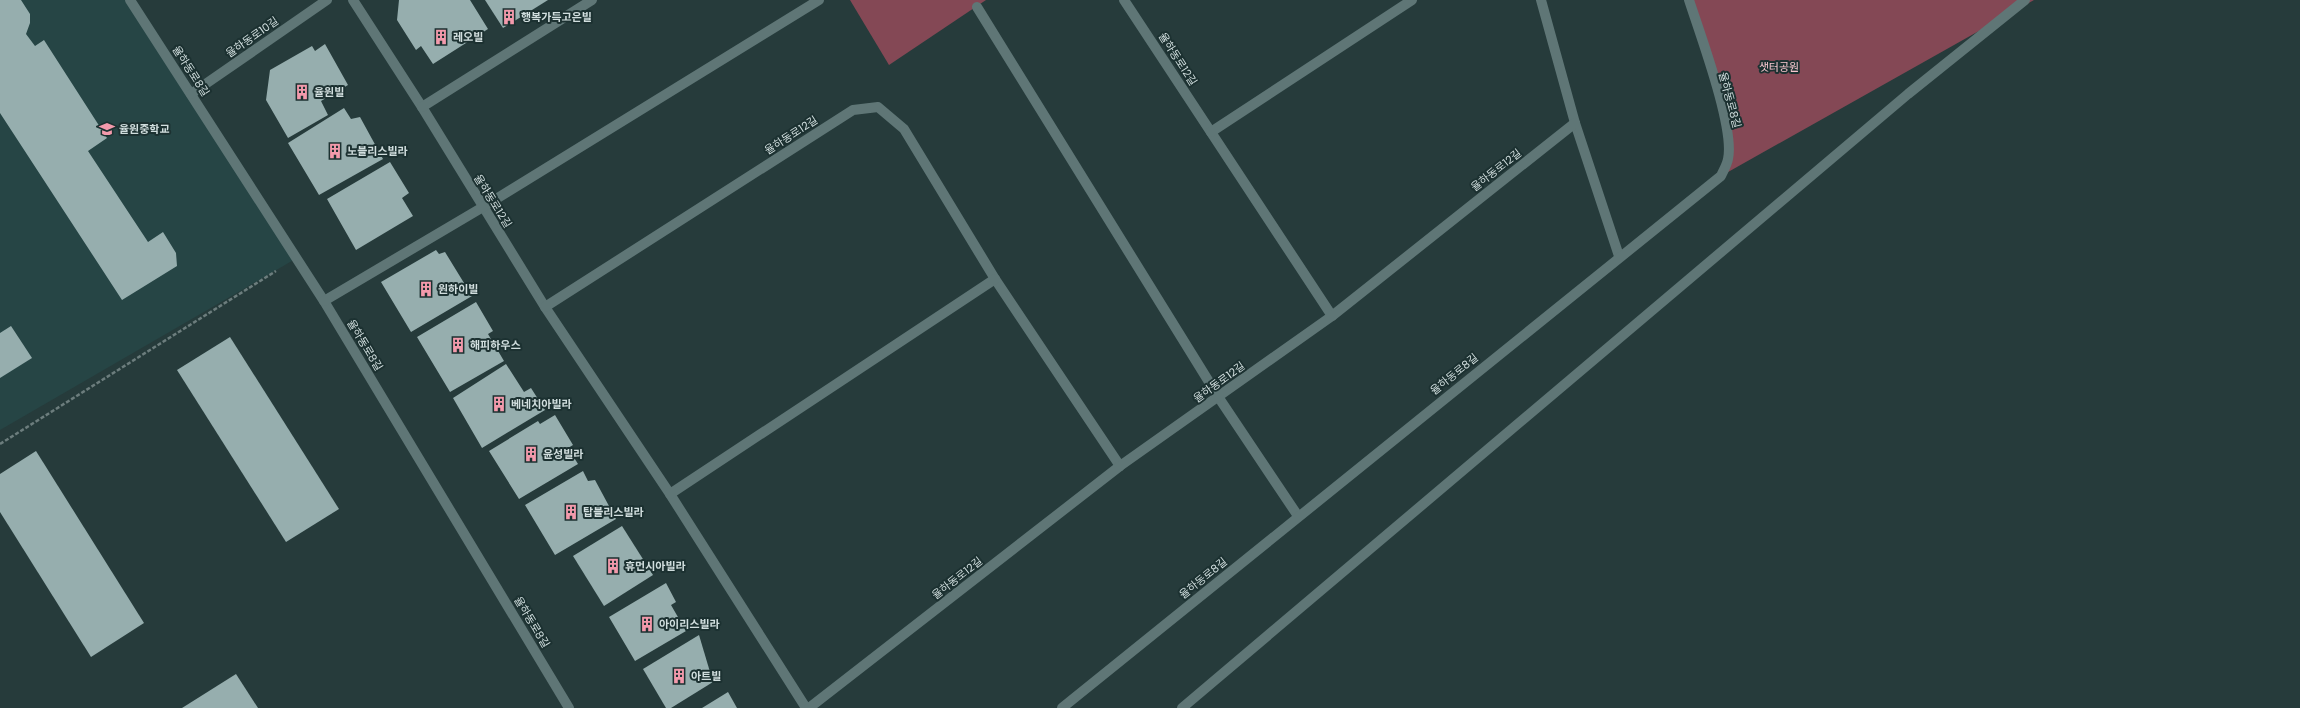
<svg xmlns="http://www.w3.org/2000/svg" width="2300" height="708" font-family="Poppins,'Noto Sans KR',sans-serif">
<rect width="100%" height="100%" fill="#263b3b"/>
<path fill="#264545" d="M0,0H130L297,258L0,430Z"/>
<g fill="#844855">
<path d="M850,0H986L889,65Z"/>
<path d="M1689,0H2034L1721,176L1728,140Z"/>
</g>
<g fill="#96aeae">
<path d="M0,0H21L30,14V23L26,34L35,46L44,40L107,138L88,151L148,242L163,232L176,253L177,266L122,300L0,113Z"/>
<path d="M399,0H470L488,29L433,64L421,46L416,50L397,20Z"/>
<path d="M485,0H548L503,28Z"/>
<path d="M325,44L348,85L321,101L328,115L288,138L266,100L270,70L312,46L315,51Z"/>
<path d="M344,108L351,119L360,117L383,159L319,195L288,143Z"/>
<path d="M390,162L409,193L402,198L413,216L356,250L327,199Z"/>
<path d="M436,250L439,254L445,252L472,296L411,332L381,282Z"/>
<path d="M476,302L493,331L488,334L504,361L450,392L417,337Z"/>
<path d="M11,326L32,358L0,378V333Z"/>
<path d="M230,337L339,509L286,542L177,370Z"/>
<path d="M506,364L524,392L531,388L545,410L482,448L453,398Z"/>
<path d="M555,415L573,445L568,448L578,464L519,499L489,451L538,421L540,424Z"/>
<path d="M36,451L144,623L91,657L0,512V474Z"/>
<path d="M583,471L588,481L595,480L616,519L555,555L525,505Z"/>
<path d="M622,526L653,575L604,606L573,556Z"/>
<path d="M666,583L676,602L671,605L686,631L635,661L609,617Z"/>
<path d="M699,635L713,682L671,708H666L643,669Z"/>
<path d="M236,674L258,708H182Z"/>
<path d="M728,692L737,708H702Z"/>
</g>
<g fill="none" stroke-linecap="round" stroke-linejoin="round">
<path stroke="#6c7d7d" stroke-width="2.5" stroke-dasharray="4 2" stroke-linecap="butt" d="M0,444L276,271"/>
<g stroke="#5f7676" stroke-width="10">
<path d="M130,0L324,301L569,708"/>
<path d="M353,0L422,107L545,307L670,494L806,708"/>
<path d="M1124,0L1332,316"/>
<path d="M1541,0L1575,123L1619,256"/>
<path d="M977,7L1219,398L1298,516"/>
<path d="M191,94L327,0"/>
<path d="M422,107L592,0"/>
<path d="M1211,132L1412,0"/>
<path d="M324,301L483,207L819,0"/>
<path d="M545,307L853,110L878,107L904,129L995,279L1120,466"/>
<path d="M670,494L995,279"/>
<path d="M809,708L1120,466L1332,316L1575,123"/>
<path d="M1062,708L1721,176C1723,171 1727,165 1728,159C1735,128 1700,34 1689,0"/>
<path d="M1182,708L1908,94L2025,0"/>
</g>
</g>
<defs>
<symbol id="building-bare" viewBox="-9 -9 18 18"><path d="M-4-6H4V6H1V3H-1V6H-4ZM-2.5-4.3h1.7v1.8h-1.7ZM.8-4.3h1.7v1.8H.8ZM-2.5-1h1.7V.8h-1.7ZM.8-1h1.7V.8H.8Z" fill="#f39aac" stroke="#1c3131" stroke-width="2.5" paint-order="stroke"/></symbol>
<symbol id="school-bare" viewBox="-9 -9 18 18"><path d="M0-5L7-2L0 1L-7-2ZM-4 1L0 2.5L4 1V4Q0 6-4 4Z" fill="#f39aac" stroke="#1c3131" stroke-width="2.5" paint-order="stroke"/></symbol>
</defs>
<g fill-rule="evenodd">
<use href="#building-bare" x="498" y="6" width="22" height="22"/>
<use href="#building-bare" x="430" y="26" width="22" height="22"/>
<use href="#building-bare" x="291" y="81" width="22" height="22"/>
<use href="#school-bare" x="96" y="118" width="22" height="22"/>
<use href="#building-bare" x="324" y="140" width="22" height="22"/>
<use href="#building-bare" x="415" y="278" width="22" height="22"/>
<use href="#building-bare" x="447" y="334" width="22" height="22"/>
<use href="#building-bare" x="488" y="393" width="22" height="22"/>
<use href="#building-bare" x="520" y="443" width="22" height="22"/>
<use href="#building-bare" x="560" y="501" width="22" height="22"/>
<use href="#building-bare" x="602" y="555" width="22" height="22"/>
<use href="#building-bare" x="636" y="613" width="22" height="22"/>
<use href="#building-bare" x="668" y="665" width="22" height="22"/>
</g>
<g text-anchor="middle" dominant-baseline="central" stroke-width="4" stroke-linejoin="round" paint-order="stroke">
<g font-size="11" font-weight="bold" fill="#d1dede" stroke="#1c3131" text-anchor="start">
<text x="521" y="17">행복가득고은빌</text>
<text x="453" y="37">레오빌</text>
<text x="314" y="92">율원빌</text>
<text x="119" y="129">율원중학교</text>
<text x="347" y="151">노블리스빌라</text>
<text x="438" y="289">원하이빌</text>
<text x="470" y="345">해피하우스</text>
<text x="511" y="404">베네치아빌라</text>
<text x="543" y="454">윤성빌라</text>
<text x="583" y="512">탑블리스빌라</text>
<text x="625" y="566">휴먼시아빌라</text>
<text x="659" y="624">아이리스빌라</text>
<text x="691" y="676">아트빌</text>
</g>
<g font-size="11" fill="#d1dede" stroke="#1c3131">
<text transform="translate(252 37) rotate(-35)">율하동로10길</text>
<text transform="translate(1178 59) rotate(57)">율하동로12길</text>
<text transform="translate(191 71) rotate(57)">율하동로8길</text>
<text transform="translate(1730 100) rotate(75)">율하동로8길</text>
<text transform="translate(791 135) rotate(-33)">율하동로12길</text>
<text transform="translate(1496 170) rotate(-38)">율하동로12길</text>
<text transform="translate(493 201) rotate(58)">율하동로12길</text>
<text transform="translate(365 345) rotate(59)">율하동로8길</text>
<text transform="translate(1454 374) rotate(-39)">율하동로8길</text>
<text transform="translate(1219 382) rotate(-36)">율하동로12길</text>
<text transform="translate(957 578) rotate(-38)">율하동로12길</text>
<text transform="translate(1203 578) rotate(-39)">율하동로8길</text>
<text transform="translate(532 622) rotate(59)">율하동로8길</text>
</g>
<g font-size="11" fill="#f7c6ce" stroke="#1c3131">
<text x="1779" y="67">샛터공원</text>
</g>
</g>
</svg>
